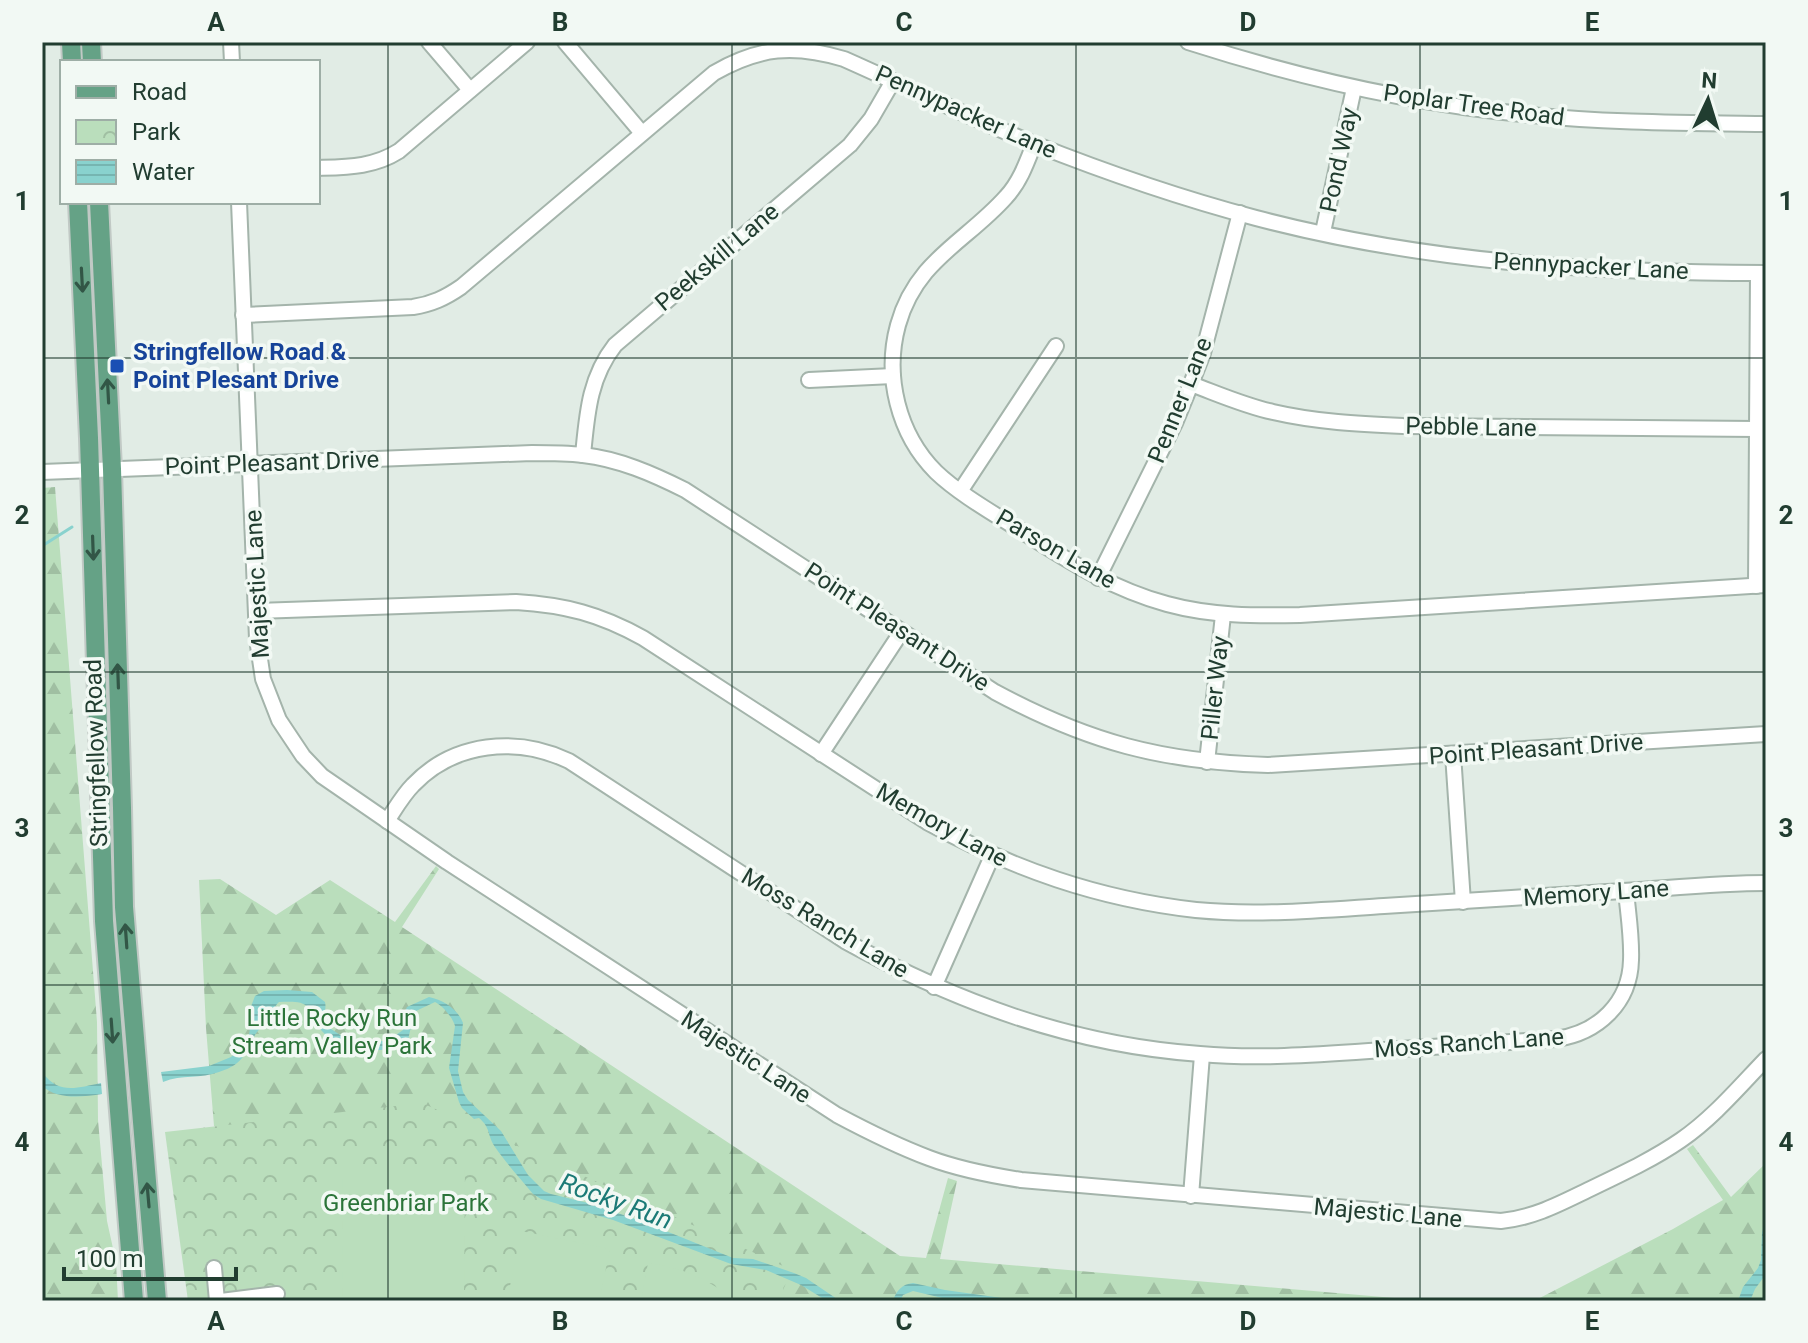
<svg xmlns="http://www.w3.org/2000/svg" width="1808" height="1343" font-family="Roboto,sans-serif">
<defs>
<pattern id="forest-firs" width="22" height="20" patternUnits="userSpaceOnUse" patternTransform="scale(2)"><rect width="22" height="20" fill="#badebc"/><path d="M5 1l3.5 6h-7zM16 11l3.5 6h-7z" fill="#a0bfa2"/></pattern>
<pattern id="park-crowns" width="20" height="18" patternUnits="userSpaceOnUse" patternTransform="scale(2)"><rect width="20" height="18" fill="#badebc"/><path d="M2 6a3 3 0 1 1 6 0M12 15a3 3 0 1 1 6 0" fill="none" stroke="#a0bfa2"/></pattern>
<pattern id="water-rules" width="6" height="5" patternUnits="userSpaceOnUse" patternTransform="scale(2)"><rect width="6" height="5" fill="#89d2ce"/><path d="M0 2.5h6" fill="none" stroke="#76b5b1"/></pattern>
</defs>
<rect width="100%" height="100%" fill="#e1ece5"/>
<g fill="url(#forest-firs)">
<path d="M55,487L97,1022L98,1120L107,1221L116,1262L118,1301H57L42,1298V488Z"/>
<path d="M436,866L439,869L402,927L900,1256L926,1258L948,1178L957,1181L940,1259L1429,1301H738L214,1126L206,1028L199,880L220,879L276,915L330,880L395,922Z"/>
<path d="M1693,1145L1731,1197L1766,1163V1301H1534L1673,1229L1723,1200L1687,1149Z"/>
</g>
<path fill="url(#park-crowns)" d="M422,1103L792,1270L778,1301H188L165,1132Z"/>
<g fill="#badebc">
<path d="M343,1166H465L464,1301H342Z"/>
<path d="M521,1231L610,1249L599,1301H507Z"/>
<path d="M648,1263C681,1267 709,1279 735,1301H641Z"/>
</g>
<g fill="url(#water-rules)">
<path d="M287,990L312,992L325,1002C327,1010 322,1018 325,1025L351,1042L383,1041L393,1037L403,1030V1024L400,1022L407,1007L429,997C443,1000 458,1009 463,1023L458,1071L463,1092L468,1100L501,1131L528,1175L544,1191L551,1194L588,1203L641,1221L733,1258L753,1259L794,1273L806,1278L840,1301H827L801,1285L766,1270L731,1264L613,1220L541,1199L533,1194C520,1178 506,1163 495,1147C487,1135 491,1128 479,1118L474,1119L462,1108L459,1102L449,1068L455,1026C453,1018 443,1006 435,1002L416,1011L414,1014L407,1044C395,1050 383,1050 371,1050C346,1049 338,1049 321,1030C315,1024 315,1014 309,1008C302,1000 289,1002 279,1002C273,1008 274,1011 270,1018C267,1023 261,1027 257,1032C243,1052 247,1063 219,1072C201,1079 182,1074 163,1082L161,1072L209,1066L231,1057L246,1042L249,1035L250,1028L247,1017L255,996L264,991Z"/>
<path d="M42,1072C59,1095 76,1088 101,1083L102,1094C82,1097 58,1100 42,1086Z"/>
<path d="M1766,1217V1274L1755,1289L1750,1301H1738L1743,1287L1758,1268L1761,1260L1762,1233Z"/>
<path d="M913,1283L945,1290L1023,1301H955L913,1291L903,1295L900,1301H893C896,1291 902,1284 913,1283Z"/>
</g>
<g fill="none" stroke-linecap="round" stroke-linejoin="round">
<path stroke="#89d2ce" stroke-width="3" d="M42,546L72,527"/>
<defs>
<g id="minor">
<path d="M231,42L232,62"/>
<path d="M429,42L470,90"/>
<path d="M565,42L641,132"/>
<path d="M1188,42C1297,77 1408,103 1522,114C1603,123 1685,123 1766,124"/>
<path d="M1034,144C1027,162 1020,182 1006,197C966,242 916,260 898,325C884,376 898,434 936,472C960,495 998,516 1026,534C1071,563 1115,590 1167,604C1211,616 1255,616 1300,615L1766,585"/>
<path d="M318,168C348,167 374,167 399,151L527,42"/>
<path d="M239,202L257,639L263,679L279,720L303,756L322,776L447,862L837,1115C867,1131 897,1146 929,1158C958,1169 989,1175 1021,1180L1501,1221C1533,1218 1559,1204 1588,1190C1619,1175 1652,1160 1681,1140C1713,1118 1739,1087 1766,1059"/>
<path d="M1323,232L1354,88"/>
<path d="M243,315L413,307C432,304 445,298 461,287L714,73C759,47 794,44 844,59C907,87 969,117 1032,143C1105,172 1180,198 1256,218C1423,262 1594,273 1766,273"/>
<path d="M809,380L893,376"/>
<path d="M1191,384C1218,394 1245,406 1273,412C1316,422 1359,424 1403,426L1757,429"/>
<path d="M583,455C587,415 589,378 615,345L850,145L871,119L893,81"/>
<path d="M42,472L532,453C549,453 566,453 583,455C619,459 653,474 685,490L995,692C1088,742 1162,762 1268,765L1766,734"/>
<path d="M961,490L1056,346"/>
<path d="M1098,578L1175,423L1191,384L1203,353L1240,213"/>
<path d="M1756,586L1758,273"/>
<path d="M257,611L516,602C565,605 600,614 643,638L927,822C1013,869 1098,899 1196,910C1259,916 1322,910 1384,906C1469,901 1554,895 1639,890C1681,887 1724,883 1766,883"/>
<path d="M821,754L902,631"/>
<path d="M1453,754L1463,902"/>
<path d="M1207,762L1223,615"/>
<path d="M387,821C395,809 403,795 413,785C454,742 517,736 569,761L845,941C956,1002 1072,1045 1200,1054C1256,1059 1313,1055 1369,1051C1431,1047 1494,1043 1556,1039C1598,1033 1630,1003 1631,960C1632,937 1628,913 1626,891"/>
<path d="M934,987L992,856"/>
<path d="M1191,1196L1202,1055"/>
<path d="M214,1268L217,1301"/>
<path d="M221,1301L277,1294"/>
</g>
<g id="major">
<path d="M71,42L72,62"/>
<path d="M91,42L92,62"/>
<path d="M78,202L89,438L104,921L134,1301"/>
<path d="M99,202L112,469L122,808L124,907L157,1301"/>
</g>
</defs>
<use href="#minor" stroke="#a4b4ab" stroke-width="18"/>
<use href="#major" stroke="#c1c9c5" stroke-width="22"/>
<use href="#minor" stroke="#fff" stroke-width="14"/>
<use href="#major" stroke="#65a286" stroke-width="18"/>
</g>
<defs><path id="oneway-shaft" d="M-6 0H5M1.5-3L5.5 0L1.5 3" fill="none" stroke-width="1.6" stroke-linecap="round" stroke-linejoin="round" transform="scale(2)"/></defs>
<g stroke="#325646">
<use href="#oneway-shaft" transform="translate(82 280) rotate(87)"/>
<use href="#oneway-shaft" transform="translate(108 391) rotate(-93)"/>
<use href="#oneway-shaft" transform="translate(93 548) rotate(88)"/>
<use href="#oneway-shaft" transform="translate(118 676) rotate(-92)"/>
<use href="#oneway-shaft" transform="translate(126 936) rotate(-94)"/>
<use href="#oneway-shaft" transform="translate(112 1031) rotate(86)"/>
<use href="#oneway-shaft" transform="translate(148 1195) rotate(-95)"/>
</g>
<path fill="none" stroke="#213d30" stroke-width="2" stroke-opacity="0.55" d="M388,42V1301M732,42V1301M1076,42V1301M1420,42V1301M42,358H1766M42,672H1766M42,985H1766"/>
<rect fill="#1a4fb4" stroke="#f2f9f4" stroke-width="3" x="109" y="358" width="16" height="16" rx="4"/>
<g text-anchor="middle" dominant-baseline="central" stroke-width="7" stroke-linejoin="round" paint-order="stroke">
<g font-size="24" fill="#213d30" stroke="#f2f9f4">
<text transform="translate(1474 105) rotate(8)">Poplar Tree Road</text>
<text transform="translate(966 112) rotate(24)">Pennypacker Lane</text>
<text transform="translate(1339 160) rotate(-78)">Pond Way</text>
<text transform="translate(717 257) rotate(-40)">Peekskill Lane</text>
<text transform="translate(1591 266) rotate(3)">Pennypacker Lane</text>
<text transform="translate(1180 400) rotate(-68)">Penner Lane</text>
<text transform="translate(1471 427) rotate(1)">Pebble Lane</text>
<text transform="translate(272 463) rotate(-2)">Point Pleasant Drive</text>
<text transform="translate(1056 549) rotate(30)">Parson Lane</text>
<text transform="translate(257 584) rotate(-93)">Majestic Lane</text>
<text transform="translate(897 627) rotate(33)">Point Pleasant Drive</text>
<text transform="translate(1215 688) rotate(-84)">Piller Way</text>
<text transform="translate(1536 749) rotate(-4)">Point Pleasant Drive</text>
<text transform="translate(96 753) rotate(-92)">Stringfellow Road</text>
<text transform="translate(942 825) rotate(29)">Memory Lane</text>
<text transform="translate(1596 893) rotate(-4)">Memory Lane</text>
<text transform="translate(825 923) rotate(31)">Moss Ranch Lane</text>
<text transform="translate(1469 1043) rotate(-4)">Moss Ranch Lane</text>
<text transform="translate(746 1057) rotate(33)">Majestic Lane</text>
<text transform="translate(1388 1213) rotate(5)">Majestic Lane</text>
</g>
<g font-size="24" font-weight="bold" fill="#164399" stroke="#f2f9f4" text-anchor="start">
<text x="133" y="352">Stringfellow Road &amp;<tspan x="133" dy="28">Point Plesant Drive</tspan></text>
</g>
<g font-size="24" fill="#2b7439" stroke="#f2f9f4">
<text x="332" y="1018">Little Rocky Run<tspan x="332" dy="28">Stream Valley Park</tspan></text>
<text x="406" y="1203">Greenbriar Park</text>
</g>
<g font-size="26" font-style="italic" fill="#1b7a76" stroke="#f2f9f4">
<text transform="translate(616 1201) rotate(20)">Rocky Run</text>
</g>
</g>
<rect width="1808" height="1343" fill="none" stroke="#f2f9f4" stroke-width="88"/>
<rect x="60" y="60" width="260" height="144" fill="#f2f9f4" stroke="#9eaea6" stroke-width="2"/>
<rect x="76" y="86" width="40" height="12" fill="#65a286" stroke="#9eaea6" stroke-width="2"/>
<text x="132" y="100" font-size="24" fill="#213d30">Road</text>
<rect x="76" y="120" width="40" height="24" fill="url(#park-crowns)" stroke="#9eaea6" stroke-width="2"/>
<text x="132" y="140" font-size="24" fill="#213d30">Park</text>
<rect x="76" y="160" width="40" height="24" fill="url(#water-rules)" stroke="#9eaea6" stroke-width="2"/>
<text x="132" y="180" font-size="24" fill="#213d30">Water</text>
<g transform="translate(1708 100) rotate(4)" stroke="#f2f9f4" stroke-width="6" paint-order="stroke">
<path d="M0-6L14 30L0 20L-14 30Z" fill="#213d30"/>
<text y="-12" font-size="22" font-weight="bold" text-anchor="middle" fill="#213d30">N</text>
</g>
<path d="M64 1267v12h172v-12" fill="none" stroke="#213d30" stroke-width="4"/>
<text x="76" y="1267" font-size="24" fill="#213d30" stroke="#f2f9f4" stroke-width="6" paint-order="stroke">100 m</text>
<rect x="44" y="44" width="1720" height="1255" fill="none" stroke="#213d30" stroke-width="3"/>
<g font-size="26" text-anchor="middle" font-weight="bold" fill="#213d30">
<text x="216" y="31">A</text>
<text x="560" y="31">B</text>
<text x="904" y="31">C</text>
<text x="1248" y="31">D</text>
<text x="1592" y="31">E</text>
<text x="22" y="210">1</text>
<text x="1786" y="210">1</text>
<text x="22" y="524">2</text>
<text x="1786" y="524">2</text>
<text x="22" y="837">3</text>
<text x="1786" y="837">3</text>
<text x="22" y="1151">4</text>
<text x="1786" y="1151">4</text>
<text x="216" y="1330">A</text>
<text x="560" y="1330">B</text>
<text x="904" y="1330">C</text>
<text x="1248" y="1330">D</text>
<text x="1592" y="1330">E</text>
</g>
</svg>
